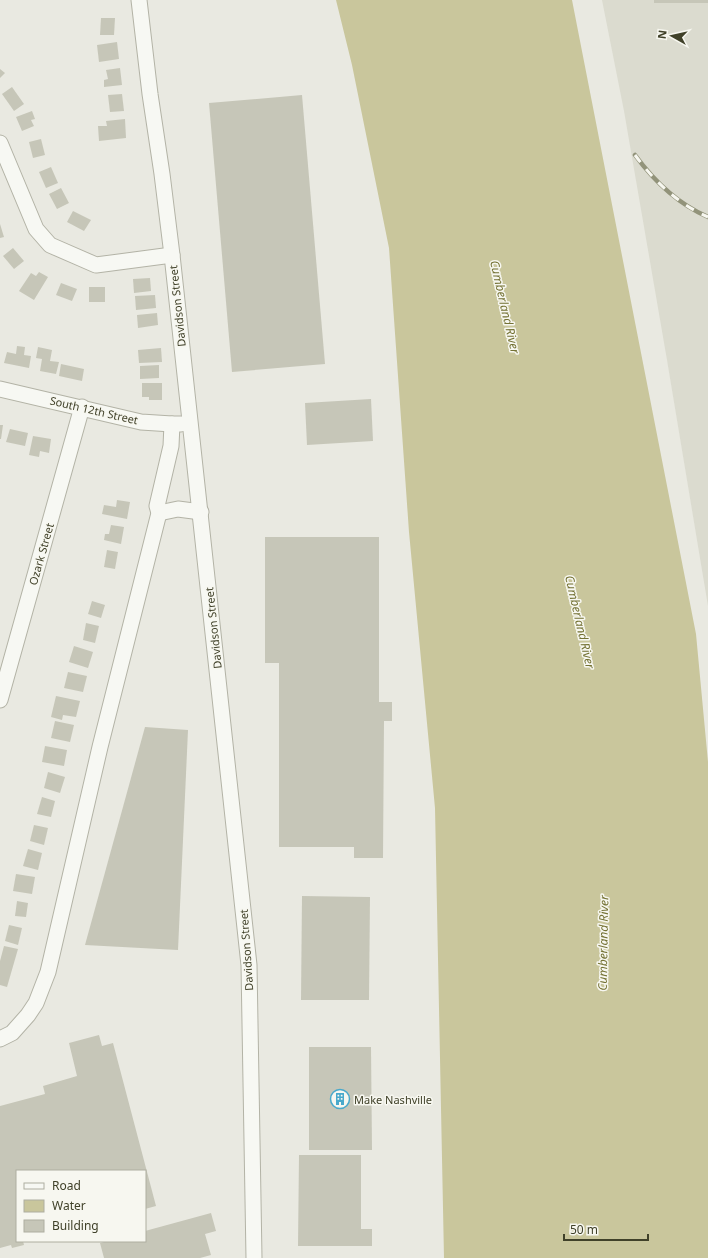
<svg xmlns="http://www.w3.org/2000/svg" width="708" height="1258" font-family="'Noto Sans',sans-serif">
<rect width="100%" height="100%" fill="#e9e9e1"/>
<path fill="#dbdbcf" d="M602,0H708V606L667,360L624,111Z"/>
<path fill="#c9c69c" d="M336,0H572L696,634L708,762V1258H444L435,808L409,532L389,248L352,65Z"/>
<g fill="#c6c6b8">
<rect x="654" y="0" width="54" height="3"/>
<path d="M101,18H115L114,35H100Z"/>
<path d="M117,42L119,59L99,62L97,45Z"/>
<path d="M120,68L122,85L104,87V80L108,79L106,70Z"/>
<path d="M0,69L5,73L0,78Z"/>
<path d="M12,87L24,104L14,111L2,94Z"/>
<path d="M122,94L124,111L110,112L108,95Z"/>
<path d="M302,95L325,364L232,372L209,103Z"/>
<path d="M32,111L35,119L31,120L34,126L22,131L16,117Z"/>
<path d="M125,119L126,138L99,141L98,126H107L106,121Z"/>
<path d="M41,139L45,155L33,158L29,142Z"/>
<path d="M51,167L58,183L46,188L39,172Z"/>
<path d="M61,188L69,203L57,209L49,194Z"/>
<path d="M73,211L91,220L84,231L67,222Z"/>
<path d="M0,224L4,237L0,238Z"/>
<path d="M13,248L24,261L14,269L3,256Z"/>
<path d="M39,272L48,277L34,300L19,291L31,273L36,276Z"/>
<path d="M150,278L151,291L134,293L133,279Z"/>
<path d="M61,283L77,289L72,301L56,295Z"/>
<rect x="89" y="287" width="16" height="15"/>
<path d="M155,295L156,308L136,310L135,296Z"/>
<path d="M157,313L158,325L138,328L137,315Z"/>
<path d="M17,346L25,347L24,355L31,356L29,368L4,363L7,352L16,354Z"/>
<path d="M38,347L52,350L50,361L59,362L56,374L40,371L42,359L36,358Z"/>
<path d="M161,348L162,362L139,363L138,350Z"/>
<path d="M61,364L84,369L82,381L59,376Z"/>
<path d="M159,365V378L140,379V366Z"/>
<path d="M142,383H162V400H149V397H142Z"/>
<path d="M371,399L373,441L307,445L305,403Z"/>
<path d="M0,425H3L1,439H0Z"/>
<path d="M10,429L28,433L25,446L6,442Z"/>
<path d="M33,436L51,439L49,453L40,451L39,457L29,455Z"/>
<path d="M117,500L130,502L127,519L102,514L104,505L116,507Z"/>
<path d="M111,525L124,527L121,544L104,540L105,534H109Z"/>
<path d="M265,537H379V702H392V721H384L383,858H354V847H279V663H265Z"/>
<path d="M107,550L118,552L115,569L104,567Z"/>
<path d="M92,601L105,605L101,618L88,614Z"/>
<path d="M86,623L99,626L95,643L83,640Z"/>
<path d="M74,646L93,652L88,668L69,662Z"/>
<path d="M68,672L87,676L83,692L64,688Z"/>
<path d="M56,696L80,701L76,717L63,715L62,720L51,717Z"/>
<path d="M55,721L74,725L70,742L51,738Z"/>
<path d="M145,727L188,730L178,950L85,945Z"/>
<path d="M45,746L67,750L64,766L42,762Z"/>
<path d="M48,772L65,777L60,793L44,788Z"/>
<path d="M42,797L55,801L51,817L37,814Z"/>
<path d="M34,825L48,828L44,845L30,841Z"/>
<path d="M28,849L42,853L38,870L23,866Z"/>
<path d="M16,874L35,877L32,894L13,891Z"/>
<path d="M302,896L370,897L369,1000H301Z"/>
<path d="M17,901L28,903L26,917L15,916Z"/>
<path d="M9,925L22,928L18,945L5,941Z"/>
<path d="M4,946L18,949L7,987L0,985V961Z"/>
<path d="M99,1035L102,1046L113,1043L156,1206L145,1209V1171H17V1241H23L24,1245L12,1248L11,1245L0,1248V1106L45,1094L43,1086L77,1076L69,1043Z"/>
<path d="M309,1047H371L372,1150H309Z"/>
<path d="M299,1155H361V1229H372V1246H298Z"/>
<path d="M211,1213L216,1231L205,1234L211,1255L200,1258H104L100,1243L108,1241H145V1231Z"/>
</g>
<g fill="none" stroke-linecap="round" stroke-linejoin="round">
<defs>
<g id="minor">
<path d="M139,0L150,94L162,174L172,255L249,965L254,1258"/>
<path d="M0,143L36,229L50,245L96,265L172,255"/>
<path d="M0,389L141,422L172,424H181"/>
<path d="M159,513L178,509L201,512"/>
<path d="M0,700L82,407"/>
<path d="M0,1039L12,1033L28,1015L36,1003L48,972L100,747L159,513L157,506L171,446L172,424"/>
</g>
</defs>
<use href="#minor" stroke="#b3b3a6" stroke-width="17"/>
<use href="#minor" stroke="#f7f8f3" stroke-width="15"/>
<defs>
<path id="rail" d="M635,155C654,181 678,204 708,217"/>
</defs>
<use href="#rail" stroke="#92937a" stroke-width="4.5"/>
<use href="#rail" stroke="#f7f7f0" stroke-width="3" stroke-dasharray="9" stroke-linecap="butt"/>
</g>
<defs>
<symbol id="building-ring" viewBox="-11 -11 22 22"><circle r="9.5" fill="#f7f7f0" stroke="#48a9cc" stroke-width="1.5"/><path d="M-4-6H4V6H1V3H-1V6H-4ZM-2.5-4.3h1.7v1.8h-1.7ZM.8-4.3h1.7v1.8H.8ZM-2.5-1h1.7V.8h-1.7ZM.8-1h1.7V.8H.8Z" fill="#48a9cc"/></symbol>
</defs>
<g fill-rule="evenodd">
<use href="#building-ring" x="329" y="1088" width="22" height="22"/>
</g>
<g text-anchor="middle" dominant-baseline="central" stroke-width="3" stroke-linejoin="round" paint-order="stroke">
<g font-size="11" fill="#404129" stroke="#f7f7f0">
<text transform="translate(177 306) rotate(-96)">Davidson Street</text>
<text transform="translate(94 410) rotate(13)">South 12th Street</text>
<text transform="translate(41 554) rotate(-74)">Ozark Street</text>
<text transform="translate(213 628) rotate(-96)">Davidson Street</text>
<text transform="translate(246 950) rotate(-94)">Davidson Street</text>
</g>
<g font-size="11" fill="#404129" stroke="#f7f7f0" text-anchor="start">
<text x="354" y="1099">Make Nashville</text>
</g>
<g font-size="12" font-style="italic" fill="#747234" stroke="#f7f7f0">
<text transform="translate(505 307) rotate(77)">Cumberland River</text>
<text transform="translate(580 622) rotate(77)">Cumberland River</text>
<text transform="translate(603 943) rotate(-89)">Cumberland River</text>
</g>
</g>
<rect x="16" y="1170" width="130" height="72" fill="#f7f7f0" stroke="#aeaea0"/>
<rect x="24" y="1183" width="20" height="6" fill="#f7f8f3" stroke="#aeaea0"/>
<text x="52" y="1190" font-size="12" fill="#404129">Road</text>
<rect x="24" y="1200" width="20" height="12" fill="#c9c69c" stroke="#aeaea0"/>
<text x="52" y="1210" font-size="12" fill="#404129">Water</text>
<rect x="24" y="1220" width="20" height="12" fill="#c6c6b8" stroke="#aeaea0"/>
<text x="52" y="1230" font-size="12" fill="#404129">Building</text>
<g transform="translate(672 36) rotate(278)" stroke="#f7f7f0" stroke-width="3" paint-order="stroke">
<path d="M0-3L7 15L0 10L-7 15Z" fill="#404129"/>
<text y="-6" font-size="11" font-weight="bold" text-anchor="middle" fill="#404129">N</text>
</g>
<path d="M564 1234v6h84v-6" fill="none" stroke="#404129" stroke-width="2"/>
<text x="570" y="1234" font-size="12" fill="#404129" stroke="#f7f7f0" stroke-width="3" paint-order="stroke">50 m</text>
</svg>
